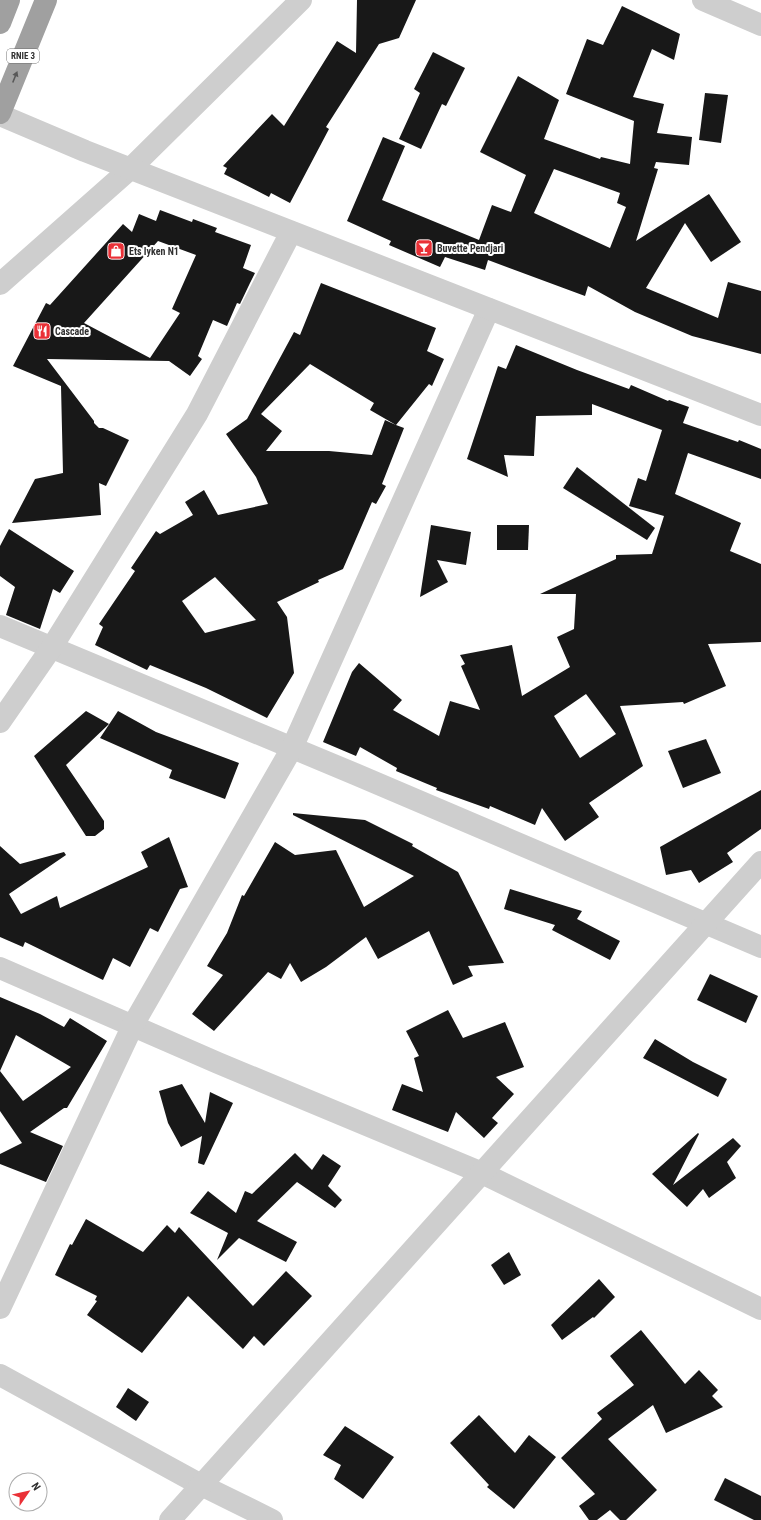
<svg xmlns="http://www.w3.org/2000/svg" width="761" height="1520" font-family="'Roboto Condensed',sans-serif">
<rect width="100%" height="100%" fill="#fff"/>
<g fill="#181818" fill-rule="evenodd">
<path d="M357,0H416L399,38L379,44L326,127L329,129L290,203L271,193L269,197L224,174L227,168L223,166L272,114L284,126L337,41L356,53Z"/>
<path d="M622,6L680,34L674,60L652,49L633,97L664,104L657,133L692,137L689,165L656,162L654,168L658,169L636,241L709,194L741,242L711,262L685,223L646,288L718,318L728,282L761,291V354L692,336L635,312L588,286L585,296L488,260L485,270L445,257L440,267L389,245L391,241L347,221L383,137L405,146L382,200L479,240L492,205L511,212L526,175L480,152L518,76L559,100L544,139L600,159L601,157L630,164L634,121L566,94L587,39L603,45ZM554,169L620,193L617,203L626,207L610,248L534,213Z"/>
<path d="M433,52L465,68L446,106L442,104L421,149L399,139L420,93L414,89Z"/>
<path d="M705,93L728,95L721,143L699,140Z"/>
<path d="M160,210L192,222L193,219L217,228L215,232L251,245L243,268L255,273L250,283L240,304L237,303L227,326L213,320L198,356L202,359L190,376L169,361L47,359L94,421V423L99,428H103L129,440L106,486L99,483L101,515L12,523L35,479L63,473L61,386L13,366L46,303L50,305L123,224L132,232L139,214L156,221ZM158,241L196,255L172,309L180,313L150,358L84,323Z"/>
<path d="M321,283L436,328L427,351L444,359L432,386L429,384L396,425L404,428L382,484L386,486L376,504L372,502L343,569L318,580L319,582L277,602L287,617L294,673L267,718L206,688L150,665L147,670L95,645L103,627L99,624L135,571L131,568L156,531L160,534L193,515L185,502L204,490L218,515L268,504L256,477L226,434L247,419L294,332L300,335ZM310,364L374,403L370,410L396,425L385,420L372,455L329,451H266L282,431L261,414ZM215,577L256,620L205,633L182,601Z"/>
<path d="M516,345L577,370L629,389L631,385L668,401L669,400L689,407L683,423L738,442L739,440L761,449V479L688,453L675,494L741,523L730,551L761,564V642L708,644L726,686L684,704L683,702L620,706L643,766L589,803L599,817L565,841L542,808L535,825L490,806L489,809L436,790L437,788L396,771L397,768L360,747L356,756L323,742L352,672L359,663L402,700L393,710L439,736L450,701L480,710L461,666L465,664L460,655L512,645L522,696L570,667L557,637L574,629L576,594H540L616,559V555L652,554L664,516L629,506L638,478L646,481L662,430L592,404V415L536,416L534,456L504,455L508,477L467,459L498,366L506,369ZM586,694L616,734L580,758L554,716Z"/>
<path d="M577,467L655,528L647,540L563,488Z"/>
<path d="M431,525L471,532L466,565L437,560L448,582L420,597Z"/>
<path d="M497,525H529L528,550H497Z"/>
<path d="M9,529L74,571L60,593L53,589L40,629L6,615L15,587L0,576V546Z"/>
<path d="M86,711L109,724L66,765L104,821V829L95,836H86L34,756Z"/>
<path d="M118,711L156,732L239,763L225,799L169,778L172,770L100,738Z"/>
<path d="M706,739L721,773L683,788L668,751Z"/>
<path d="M761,790V829L727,853L733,862L699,883L691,870L666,875L660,847Z"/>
<path d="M293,813L365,820L413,844L412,846L458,872L504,963L468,966L473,976L453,985L429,931L378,959L366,937L326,967L301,982L290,963L281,979L268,972L214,1031L192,1014L223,975L207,966L227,933L242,895L244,896L275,842L295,855L336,850L364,907L414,876L293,815Z"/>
<path d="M169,837L188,887L180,889L158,932L150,928L130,967L113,958L103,980L25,942L23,947L0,937V846L20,864L64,852L66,855L9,894L21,914L57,896L60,908L148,867L141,852Z"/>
<path d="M510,889L582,911L577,919L620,941L610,960L552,930L555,925L504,909Z"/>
<path d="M710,974L758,996L746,1023L697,1000Z"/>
<path d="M0,997L40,1014L64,1027L70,1018L107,1041L67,1108H64L30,1132L63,1146L46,1182L0,1164V1154L22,1143L0,1111V1071L23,1101L71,1067L16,1035L0,1071Z"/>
<path d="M448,1010L463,1038L505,1022L524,1067L496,1077L514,1094L492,1118L498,1123L484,1138L456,1112L448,1132L392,1110L402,1084L423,1092L414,1058L419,1056L406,1031Z"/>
<path d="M655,1039L693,1062L727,1079L718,1097L643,1058Z"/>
<path d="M182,1084L205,1123L210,1092L233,1103L204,1165L198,1163L202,1136L181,1147L168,1123L159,1091Z"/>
<path d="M698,1133L699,1134L673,1185L733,1138L741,1146L727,1162L736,1178L709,1198L703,1189L687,1207L652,1174Z"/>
<path d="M295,1153L312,1170L323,1154L341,1166L328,1186L342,1200L335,1208L297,1182L257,1221L297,1242L286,1262L239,1238L217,1260L228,1233L190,1213L208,1191L236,1213L245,1191L252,1194Z"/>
<path d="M86,1219L143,1252L167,1225L175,1233L179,1227L253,1306L286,1271L312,1296L264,1346L254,1336L243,1349L188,1296L142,1353L87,1315L97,1301L95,1300L97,1296L55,1275L70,1244L72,1245Z"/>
<path d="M509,1252L521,1275L504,1285L491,1265Z"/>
<path d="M599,1279L615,1297L594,1318L593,1317L562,1340L551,1325Z"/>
<path d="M641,1330L685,1384L699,1370L718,1390L712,1396L723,1407L666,1433L653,1405L608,1439L657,1490L626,1520H620L610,1510L597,1520H589L579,1506L595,1494L561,1458L602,1419L597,1413L634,1385L610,1356Z"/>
<path d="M128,1388L149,1402L136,1421L116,1407Z"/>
<path d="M479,1415L515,1453L529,1435L556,1457L514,1509L487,1487L489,1485L450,1443Z"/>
<path d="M345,1426L394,1457L363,1499L334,1479L341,1465L323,1455Z"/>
<path d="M725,1478L761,1496V1520H754L714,1500Z"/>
</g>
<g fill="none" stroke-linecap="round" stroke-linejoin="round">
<g stroke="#cecece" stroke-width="22">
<path d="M703,0L761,25"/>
<path d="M0,284L130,169L301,0"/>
<path d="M0,626L355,774L761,947"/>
<path d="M0,722L52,647L197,414L291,232"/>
<path d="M0,968L218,1063L482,1173L761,1309"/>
<path d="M0,1308L133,1025L292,748L489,309"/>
<path d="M0,1375L201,1485L272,1520"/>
<path d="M170,1520L761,862"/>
</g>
<path stroke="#cecece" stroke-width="22" d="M0,115L85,151L761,415"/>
<g stroke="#a0a0a0" stroke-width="22">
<path d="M0,23L9,0"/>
<path d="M0,113L46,0"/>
</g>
</g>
<defs><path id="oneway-solid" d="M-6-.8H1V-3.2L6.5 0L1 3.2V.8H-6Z"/></defs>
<use fill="#585858" href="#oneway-solid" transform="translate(15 77) rotate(-68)"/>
<defs>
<symbol id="bar-square" viewBox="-11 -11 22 22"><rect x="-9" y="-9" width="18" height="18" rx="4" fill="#ea3137" stroke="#fff"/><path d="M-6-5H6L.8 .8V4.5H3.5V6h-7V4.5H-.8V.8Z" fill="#fff"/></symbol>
<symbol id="shop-square" viewBox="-11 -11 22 22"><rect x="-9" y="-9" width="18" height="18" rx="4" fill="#ea3137" stroke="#fff"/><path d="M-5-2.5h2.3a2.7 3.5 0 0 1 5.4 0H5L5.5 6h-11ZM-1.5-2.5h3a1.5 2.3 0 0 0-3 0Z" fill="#fff"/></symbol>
<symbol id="restaurant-square" viewBox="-11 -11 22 22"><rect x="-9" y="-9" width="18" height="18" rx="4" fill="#ea3137" stroke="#fff"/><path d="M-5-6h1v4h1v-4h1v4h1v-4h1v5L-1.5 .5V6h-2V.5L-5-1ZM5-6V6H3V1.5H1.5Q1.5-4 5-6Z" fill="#fff"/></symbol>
</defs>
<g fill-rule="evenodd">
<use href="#bar-square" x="414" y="238" width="20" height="20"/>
<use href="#shop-square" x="106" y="241" width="20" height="20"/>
<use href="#restaurant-square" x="32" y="321" width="20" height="20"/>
</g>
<g text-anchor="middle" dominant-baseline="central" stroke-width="4" stroke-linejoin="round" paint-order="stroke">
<rect fill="#fff" stroke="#6f6f6f" stroke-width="1" x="7" y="49" width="32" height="14" rx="3"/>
<g font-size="9" font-weight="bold" fill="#313131">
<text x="23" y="56">RNIE 3</text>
</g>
<g font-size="10" font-weight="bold" fill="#313131" stroke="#fff" text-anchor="start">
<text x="437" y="248">Buvette Pendjari</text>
<text x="129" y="251">Ets Iyken N1</text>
<text x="55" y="331">Cascade</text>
</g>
</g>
<g transform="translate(28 1492) rotate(56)"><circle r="19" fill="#ffffff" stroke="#adadad"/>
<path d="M0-3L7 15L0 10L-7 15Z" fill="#ea3137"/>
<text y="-6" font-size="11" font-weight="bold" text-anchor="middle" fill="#313131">N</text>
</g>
</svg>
